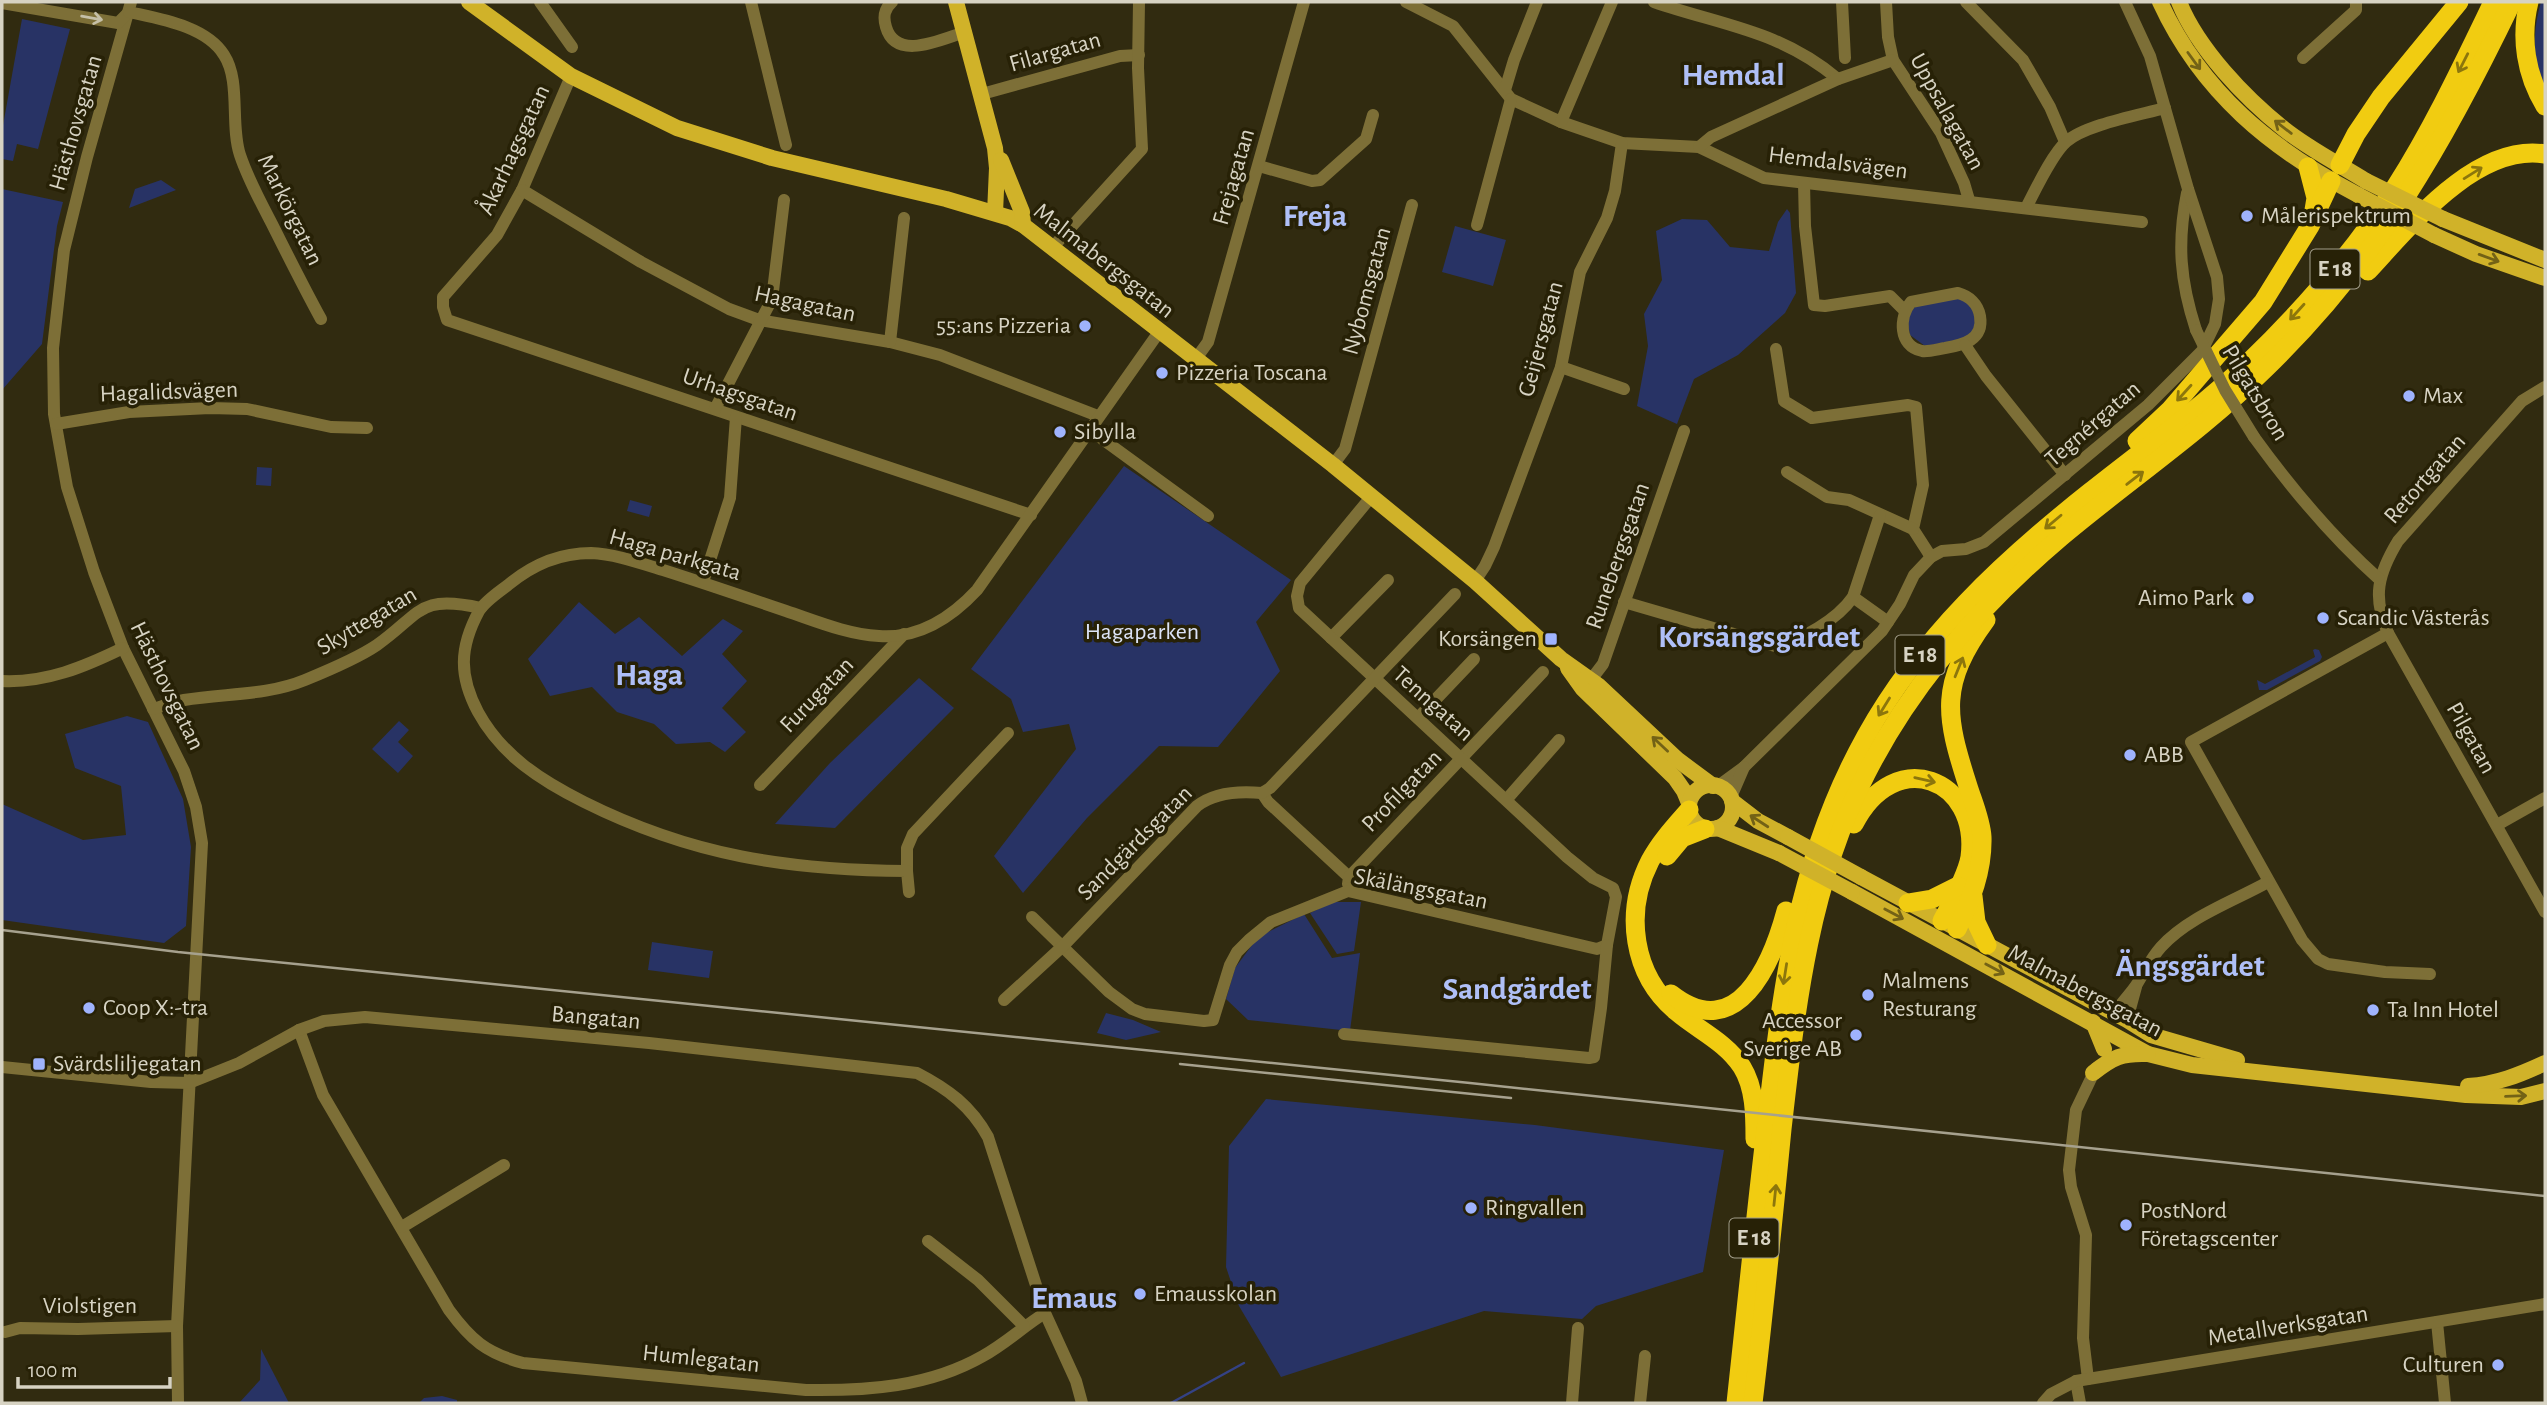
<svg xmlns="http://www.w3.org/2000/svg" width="2547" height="1405" font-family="'Alegreya Sans',sans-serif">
<rect width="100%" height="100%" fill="#312b10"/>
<g fill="#283365">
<path d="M2541,2H2545V87C2531,63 2533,29 2541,2Z"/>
<path d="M22,19L70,29L38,149L17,144L13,161L2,159V131Z"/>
<path d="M161,180L176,190L129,208L135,189Z"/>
<path d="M2,189L63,202L57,226L42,344L2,390Z"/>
<path d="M1787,209L1790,213L1796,293L1785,313L1738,355L1694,379L1677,424L1637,406L1648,346L1644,314L1662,280L1656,231L1682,219L1707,220L1730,247L1769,251L1778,222Z"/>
<path d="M1455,226L1506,240L1493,286L1442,272Z"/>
<path d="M1957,298L1974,305L1977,327L1967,339L1925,346L1910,335L1907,318L1916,305Z"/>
<path d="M1124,466L1291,580L1256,622L1280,671L1218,747L1159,746L1087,818L1023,893L994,856L1076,749L1069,724L1023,732L1011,699L971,669Z"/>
<path d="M257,467L272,468L271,486L256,485Z"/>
<path d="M630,500L652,506L649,517L627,511Z"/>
<path d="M579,602L615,634L639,617L682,656L723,619L743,631L722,654L747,681L722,708L746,732L725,752L710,742L676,744L654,724L617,712L592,687L550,696L528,659Z"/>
<path d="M2315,649L2319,650L2322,657L2320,661L2267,690H2259L2257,680L2265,684L2315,657L2313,650Z"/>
<path d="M919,678L954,708L835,828L775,824L830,763Z"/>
<path d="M127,716L148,722L183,799L191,847L186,926L164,943L2,920V804L83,840L126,835L121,786L75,768L65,734Z"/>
<path d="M399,721L409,730L398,742L413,756L398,773L372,749Z"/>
<path d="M1333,902H1361L1354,951L1337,954L1310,913Z"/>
<path d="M1304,914L1332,958L1360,953L1350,1031L1248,1020L1226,999L1235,968L1258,937Z"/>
<path d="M652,942L713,951L709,978L648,970Z"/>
<path d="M1106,1013L1133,1020L1161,1032L1126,1040L1097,1033Z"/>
<path d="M1266,1099L1535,1125L1724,1150L1703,1272L1596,1306L1582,1319L1484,1311L1281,1377L1239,1306L1226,1267L1229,1146Z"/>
<path d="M261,1349L289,1403H239L260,1380Z"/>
<path d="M442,1396L457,1400V1403H419L424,1398Z"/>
</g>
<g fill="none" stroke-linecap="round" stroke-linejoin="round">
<path stroke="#344285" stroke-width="2.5" d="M1171,1403L1244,1363"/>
<g stroke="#7d6f37" stroke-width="12">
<path d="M131,2L87,157L64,250L53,348L54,414L67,487L94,572L123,648L184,771L196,807L202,843L177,1326L178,1403"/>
<path d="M540,2L572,47"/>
<path d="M751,2L786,145"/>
<path d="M892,2C884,9 883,17 886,27C896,62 942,39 965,32"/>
<path d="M1406,2L1453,26L1511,99L1561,122L1622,143L1699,147L1764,178L2142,222"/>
<path d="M1654,2C1724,26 1779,30 1838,79"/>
<path d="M1842,2L1845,58"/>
<path d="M1886,2L1888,37L1893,60L1941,133L1964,183L1969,200"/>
<path d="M1966,2L2023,60L2050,107L2065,142"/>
<path d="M2,3L118,23L129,12"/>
<path d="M129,12C160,19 206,26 224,55C241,81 230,125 240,155C248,179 260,201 272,224C288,256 304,288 321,319"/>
<path d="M2303,58L2356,10V2"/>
<path d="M571,76L522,190L497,235L443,297V307L447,320L1031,515"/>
<path d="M1505,90L1514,60L1537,2"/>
<path d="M982,94L1120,56L1139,55"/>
<path d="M1561,122L1612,2"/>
<path d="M1699,147L1711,137L1838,79L1893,60"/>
<path d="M1259,166L1312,181L1320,180L1366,139L1373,115"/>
<path d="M1804,183L1805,226L1814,305L1825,306L1890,296L1905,311"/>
<path d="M522,190L641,262L729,309L759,320L890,342L940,355L1098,416"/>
<path d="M2187,193C2177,243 2180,281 2196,330"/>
<path d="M2026,208C2035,191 2052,154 2066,142C2084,125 2140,115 2165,108"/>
<path d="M1477,225L1511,99"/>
<path d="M1053,247L1142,149L1138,68L1139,2"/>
<path d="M1958,293C1969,296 1978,304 1980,316C1984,340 1963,345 1945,348C1938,349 1929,352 1922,351C1898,346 1899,317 1911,302Z"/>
<path d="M890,342L904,218"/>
<path d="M1965,345L1986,376L2065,475"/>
<path d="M1776,349L1784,401L1812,418L1908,405L1916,407L1923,485L1913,529L1931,557"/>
<path d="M1195,360L1208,342L1304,2"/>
<path d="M1561,367L1624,389"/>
<path d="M2545,387L2522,401L2398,541C2378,574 2372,597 2388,633L2545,912"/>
<path d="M715,409L772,299L784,200"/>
<path d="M56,424L129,412L210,408L247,409L331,427L367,428"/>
<path d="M1090,430L1208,516"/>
<path d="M2254,437C2291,488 2332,537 2379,579"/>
<path d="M1333,465L1345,449L1412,205"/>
<path d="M1787,472L1827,497L1849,500L1913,529"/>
<path d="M1475,581L1485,566L1494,547L1561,367L1580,272L1607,218L1615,191L1622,143"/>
<path d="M703,582L730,498L736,417"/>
<path d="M1853,597L1888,622"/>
<path d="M1624,602L1775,646C1802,640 1837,620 1853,597L1880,515"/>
<path d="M2388,633L2191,742L2302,940L2318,959L2328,964L2385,972L2430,974"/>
<path d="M1331,638L1388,580"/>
<path d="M2,681C46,683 84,667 123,648"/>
<path d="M1587,685L1603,664L1684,431"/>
<path d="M153,709C163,706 173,702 184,700C225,693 266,696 305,680C327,671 358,658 377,645C422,613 418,594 481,608"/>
<path d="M1418,718L1474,659"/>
<path d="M760,785L904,634"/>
<path d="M1718,786L1744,767L1882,631L1900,604L1914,575L1931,557L1942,551L1966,549L1984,542L2148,405L2202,351L2215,324L2219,299L2217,277L2188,189L2150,56L2125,2"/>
<path d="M1262,793L1268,802L1349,877L1348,884"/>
<path d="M1731,797L1744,767"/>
<path d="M1507,799L1559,740"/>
<path d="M2497,825L2545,798"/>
<path d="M907,871V848L913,834L1008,733"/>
<path d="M1349,877L1543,672"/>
<path d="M909,892L907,871C788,870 692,856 584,802C542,781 502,756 478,712C459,676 459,648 479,611C485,601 499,592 508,585C532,565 560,553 591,553C615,554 640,563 663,570C704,583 745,597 786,611C816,621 846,634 879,636C919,639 951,618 977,590L1159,332"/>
<path d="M1032,917L1109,992L1132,1009L1145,1014L1204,1021L1213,1020L1230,965L1237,952L1249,940L1271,922L1348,891L1597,949L1607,945L1616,897L1613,888L1593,878L1567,857L1299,608L1297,596L1300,583L1371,497"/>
<path d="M1004,1000L1063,946L1197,806C1215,792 1241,791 1262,793L1270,788L1455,594"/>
<path d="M2115,1014C2121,1002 2130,995 2137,984C2145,971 2151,958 2161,947C2188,917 2234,901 2268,882"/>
<path d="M2127,1020L2136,987"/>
<path d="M299,1030L323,1095L449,1310C471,1340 486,1353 523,1363L806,1390C867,1391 929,1387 983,1356C1005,1344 1024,1326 1045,1313"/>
<path d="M1344,1034L1589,1058L1594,1057L1601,1008L1607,945"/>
<path d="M2,1067L151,1082L189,1083L239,1063L299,1030L324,1021L365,1017L649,1043L917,1073C948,1089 971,1106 988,1137L1045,1313L1076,1381L1082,1403"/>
<path d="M402,1227L504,1165"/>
<path d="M928,1241L978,1280L1024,1326"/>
<path d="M2437,1322L2445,1403"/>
<path d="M5,1332L20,1328L78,1329L177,1326"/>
<path d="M2088,1379L2083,1338L2086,1235L2071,1187L2069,1170L2076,1110L2096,1068"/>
<path d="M2076,1381L2080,1403"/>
<path d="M1572,1403L1578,1328"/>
<path d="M1640,1403L1645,1356"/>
<path d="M2043,1403L2051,1394L2076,1381L2545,1304"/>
</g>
<g stroke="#d0b229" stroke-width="16">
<path d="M469,2L571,76L677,128L772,158L946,199L1010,218L1023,225L1333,465L1475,581L1561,659L1599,686L1678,760L1713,786"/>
<path d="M956,2L995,148L997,168L995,213"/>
<path d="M2160,2C2202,93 2271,149 2358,195"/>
<path d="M2179,2C2198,49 2245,98 2284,129C2309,149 2339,164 2366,181"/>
<path d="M1001,160L1022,212L1023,225"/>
<path d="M2443,219L2545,260"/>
<path d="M2434,235L2476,254L2545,278"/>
<path d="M1568,668L1583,689L1675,778L1684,791L1689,803"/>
<circle cx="1711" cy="807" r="22"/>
<path d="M1732,801L1758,821L1788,837"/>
<path d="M1718,828L1779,853"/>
<path d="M1861,877L2127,1020L2151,1035L2237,1060"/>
<path d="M1852,892L2148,1054L2192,1065L2466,1095L2521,1097L2545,1091"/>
<path d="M2093,1022L2104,1049"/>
<path d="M2093,1073C2113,1057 2122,1053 2148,1054"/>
<path d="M2468,1086C2497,1084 2519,1075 2545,1063"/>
</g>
<g stroke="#f1cc11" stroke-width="19">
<path d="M2529,2C2520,38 2526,75 2545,106"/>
<path d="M2340,165L2356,134L2381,97L2459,2"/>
<path d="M2308,167L2316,198L2314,210"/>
<path d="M2368,271C2410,226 2476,143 2545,154"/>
<path d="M2137,441L2170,410L2263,302L2310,226L2331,181"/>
<path d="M1689,810C1675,826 1660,842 1650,861C1624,912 1632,975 1677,1012C1698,1030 1726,1042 1742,1067C1755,1088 1755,1115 1755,1139"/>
<path d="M1854,824C1895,744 1980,779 1970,857C1967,875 1951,904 1942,921"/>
<path d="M1667,856L1682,838L1705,829"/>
<path d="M1973,896L1976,922L1987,945"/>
<path d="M1908,903L1932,899L1958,886"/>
<path d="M1957,929C1971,900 1983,871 1982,837C1981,820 1973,802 1968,786C1945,715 1939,684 1986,620"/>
<path d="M1671,994C1737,1046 1772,963 1786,911"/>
<path d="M1736,1403C1746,1312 1755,1221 1766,1129C1782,989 1796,862 1866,736C1921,637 2003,561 2090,492C2143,450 2197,411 2246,365C2302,311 2354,252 2396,186C2433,128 2463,64 2493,2"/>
<path d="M1753,1403C1764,1312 1773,1221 1782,1129C1796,1007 1809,885 1866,774C1913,681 1982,604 2061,537C2129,480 2203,430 2267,367C2379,258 2445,141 2512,2"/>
</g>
<g stroke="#a6a18e" stroke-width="2.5">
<path d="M2,930L178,952L1470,1083L2545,1196"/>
<path d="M1180,1064L1511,1098"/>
</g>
<path stroke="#7d6f37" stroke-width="12" d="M2196,330L2225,390L2254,437"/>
<g stroke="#d0b229" stroke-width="16">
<path d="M2366,181L2443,219"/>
<path d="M2358,195L2434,235"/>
<path d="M1788,837L1861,877"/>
<path d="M1779,853L1852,892"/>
</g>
</g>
<defs><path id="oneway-shaft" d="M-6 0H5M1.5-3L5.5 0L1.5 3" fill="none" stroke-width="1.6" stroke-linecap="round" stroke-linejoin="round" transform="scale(1.75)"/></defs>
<use stroke="#c5bfa7" href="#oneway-shaft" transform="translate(92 18) rotate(10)"/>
<g stroke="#736216">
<use href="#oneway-shaft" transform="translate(2194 61) rotate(54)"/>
<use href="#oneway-shaft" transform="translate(2283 127) rotate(-142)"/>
<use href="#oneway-shaft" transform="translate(2489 258) rotate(20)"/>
<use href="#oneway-shaft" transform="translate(1660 744) rotate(-137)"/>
<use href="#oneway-shaft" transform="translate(1759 821) rotate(-147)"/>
<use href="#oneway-shaft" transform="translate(1894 914) rotate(28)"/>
<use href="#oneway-shaft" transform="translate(1995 969) rotate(28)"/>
<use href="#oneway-shaft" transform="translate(2516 1096) rotate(-2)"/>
</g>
<g stroke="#8c760c">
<use href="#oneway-shaft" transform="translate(2463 63) rotate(117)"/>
<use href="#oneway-shaft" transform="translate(2473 173) rotate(-32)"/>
<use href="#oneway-shaft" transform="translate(2297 312) rotate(132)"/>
<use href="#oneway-shaft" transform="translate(2184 393) rotate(132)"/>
<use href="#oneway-shaft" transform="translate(2135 478) rotate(-38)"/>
<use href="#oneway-shaft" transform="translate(2053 522) rotate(140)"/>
<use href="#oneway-shaft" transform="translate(1959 667) rotate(-68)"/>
<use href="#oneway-shaft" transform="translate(1884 707) rotate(122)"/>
<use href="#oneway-shaft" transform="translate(1925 780) rotate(13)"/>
<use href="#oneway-shaft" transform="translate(1785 974) rotate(99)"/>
<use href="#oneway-shaft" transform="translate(1775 1195) rotate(-84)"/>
</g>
<g fill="#9fb3fd" stroke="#272106" stroke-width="2.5">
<circle cx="2247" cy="216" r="7"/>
<circle cx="1085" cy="326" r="7"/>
<circle cx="1162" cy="373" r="7"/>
<circle cx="2409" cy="396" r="7"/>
<circle cx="1060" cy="432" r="7"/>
<circle cx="2248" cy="598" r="7"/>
<circle cx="2323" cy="618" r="7"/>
<rect x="1544" y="632" width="14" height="14" rx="3.5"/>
<circle cx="2130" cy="755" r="7"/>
<circle cx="1868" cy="995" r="7"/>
<circle cx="89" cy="1008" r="7"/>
<circle cx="2373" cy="1010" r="7"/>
<circle cx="1856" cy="1035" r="7"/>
<rect x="32" y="1057" width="14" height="14" rx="3.5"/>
<circle cx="1471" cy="1208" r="7"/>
<circle cx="2126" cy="1225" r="7"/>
<circle cx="1140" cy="1294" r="7"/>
<circle cx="2498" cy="1365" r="7"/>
</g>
<g text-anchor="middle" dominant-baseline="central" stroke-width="7" stroke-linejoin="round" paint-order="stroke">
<g fill="#272106" stroke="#a29e8a" stroke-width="2">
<rect x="2310.5" y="249.5" width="49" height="39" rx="5"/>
<rect x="1895.5" y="635.5" width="49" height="39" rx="5"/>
<rect x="1729.5" y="1218.5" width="49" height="39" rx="5"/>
</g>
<g font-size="23" font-weight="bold" fill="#d7d3c3">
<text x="2335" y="269">E 18</text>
<text x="1920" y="655">E 18</text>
<text x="1754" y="1238">E 18</text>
</g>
<g font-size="24" fill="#d7d3c3" stroke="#272106">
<text transform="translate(1055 52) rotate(-16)">Filargatan</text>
<text transform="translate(1947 112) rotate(61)">Uppsalagatan</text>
<text transform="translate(76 123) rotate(-74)">Hästhovsgatan</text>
<text transform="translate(514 150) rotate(-65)">Åkarhagsgatan</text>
<text transform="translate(1838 163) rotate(7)">Hemdalsvägen</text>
<text transform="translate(1234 177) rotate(-74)">Frejagatan</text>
<text transform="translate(290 210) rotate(64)">Markörgatan</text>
<text transform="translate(1104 261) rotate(38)">Malmabergsgatan</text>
<text transform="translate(1367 291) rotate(-75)">Nybomsgatan</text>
<text transform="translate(805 304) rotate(12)">Hagagatan</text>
<text transform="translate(1541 339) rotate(-75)">Geijersgatan</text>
<text transform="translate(169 392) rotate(-2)">Hagalidsvägen</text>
<text transform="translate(2255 393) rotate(59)">Pilgatsbron</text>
<text transform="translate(740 395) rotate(19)">Urhagsgatan</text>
<text transform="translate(2093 424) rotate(-41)">Tegnérgatan</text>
<text transform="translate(2425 479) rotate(-49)">Retortgatan</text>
<text transform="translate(675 555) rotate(16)">Haga parkgata</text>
<text transform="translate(1618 556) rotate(-71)">Runebergsgatan</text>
<text transform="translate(367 621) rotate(-31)">Skyttegatan</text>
<text transform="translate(167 686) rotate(64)">Hästhovsgatan</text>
<text transform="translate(817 695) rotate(-46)">Furugatan</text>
<text transform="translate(1433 704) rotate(42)">Tenngatan</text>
<text transform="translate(2471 738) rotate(61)">Pilgatan</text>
<text transform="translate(1402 791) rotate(-46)">Profilgatan</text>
<text transform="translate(1135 843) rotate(-45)">Sandgärdsgatan</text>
<text transform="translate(1421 889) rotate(11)">Skälängsgatan</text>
<text transform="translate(2085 991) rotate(28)">Malmabergsgatan</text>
<text transform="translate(596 1018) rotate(5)">Bangatan</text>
<text x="90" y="1306">Violstigen</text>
<text transform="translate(2288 1326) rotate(-9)">Metallverksgatan</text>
<text transform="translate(701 1359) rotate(6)">Humlegatan</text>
</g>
<g font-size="24" fill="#d7d3c3" stroke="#272106" text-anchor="start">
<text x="2261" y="216">Målerispektrum</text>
<text x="1071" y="326" text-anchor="end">55:ans Pizzeria</text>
<text x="1176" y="373">Pizzeria Toscana</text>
<text x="2423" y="396">Max</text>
<text x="1074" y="432">Sibylla</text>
<text x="2234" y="598" text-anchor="end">Aimo Park</text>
<text x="2337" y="618">Scandic Västerås</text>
<text x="1537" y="639" text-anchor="end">Korsängen</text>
<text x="2144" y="755">ABB</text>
<text x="1882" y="981">Malmens<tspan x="1882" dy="28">Resturang</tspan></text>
<text x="103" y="1008">Coop X:-tra</text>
<text x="2387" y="1010">Ta Inn Hotel</text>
<text x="1842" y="1021" text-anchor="end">Accessor<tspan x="1842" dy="28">Sverige AB</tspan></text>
<text x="53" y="1064">Svärdsliljegatan</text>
<text x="1485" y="1208">Ringvallen</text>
<text x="2140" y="1211">PostNord<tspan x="2140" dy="28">Företagscenter</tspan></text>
<text x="1154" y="1294">Emausskolan</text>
<text x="2484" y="1365" text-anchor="end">Culturen</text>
</g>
<g font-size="24" fill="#dce3f7" stroke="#272106">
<text x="1142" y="632">Hagaparken</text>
</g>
<g font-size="32" font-weight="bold" fill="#afbff6" stroke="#272106">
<text x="1733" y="75">Hemdal</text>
<text x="1315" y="216">Freja</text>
<text x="1759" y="637">Korsängsgärdet</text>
<text x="649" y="675">Haga</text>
<text x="2190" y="966">Ängsgärdet</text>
<text x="1517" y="989">Sandgärdet</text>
<text x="1074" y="1298">Emaus</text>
</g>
</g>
<rect width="2547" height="1405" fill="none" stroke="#d7d3c3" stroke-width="7"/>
<path d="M18 1377v10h152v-10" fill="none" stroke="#d7d3c3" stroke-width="3.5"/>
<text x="28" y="1377" font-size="21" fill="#d7d3c3" stroke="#272106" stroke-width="5" paint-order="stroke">100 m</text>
</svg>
